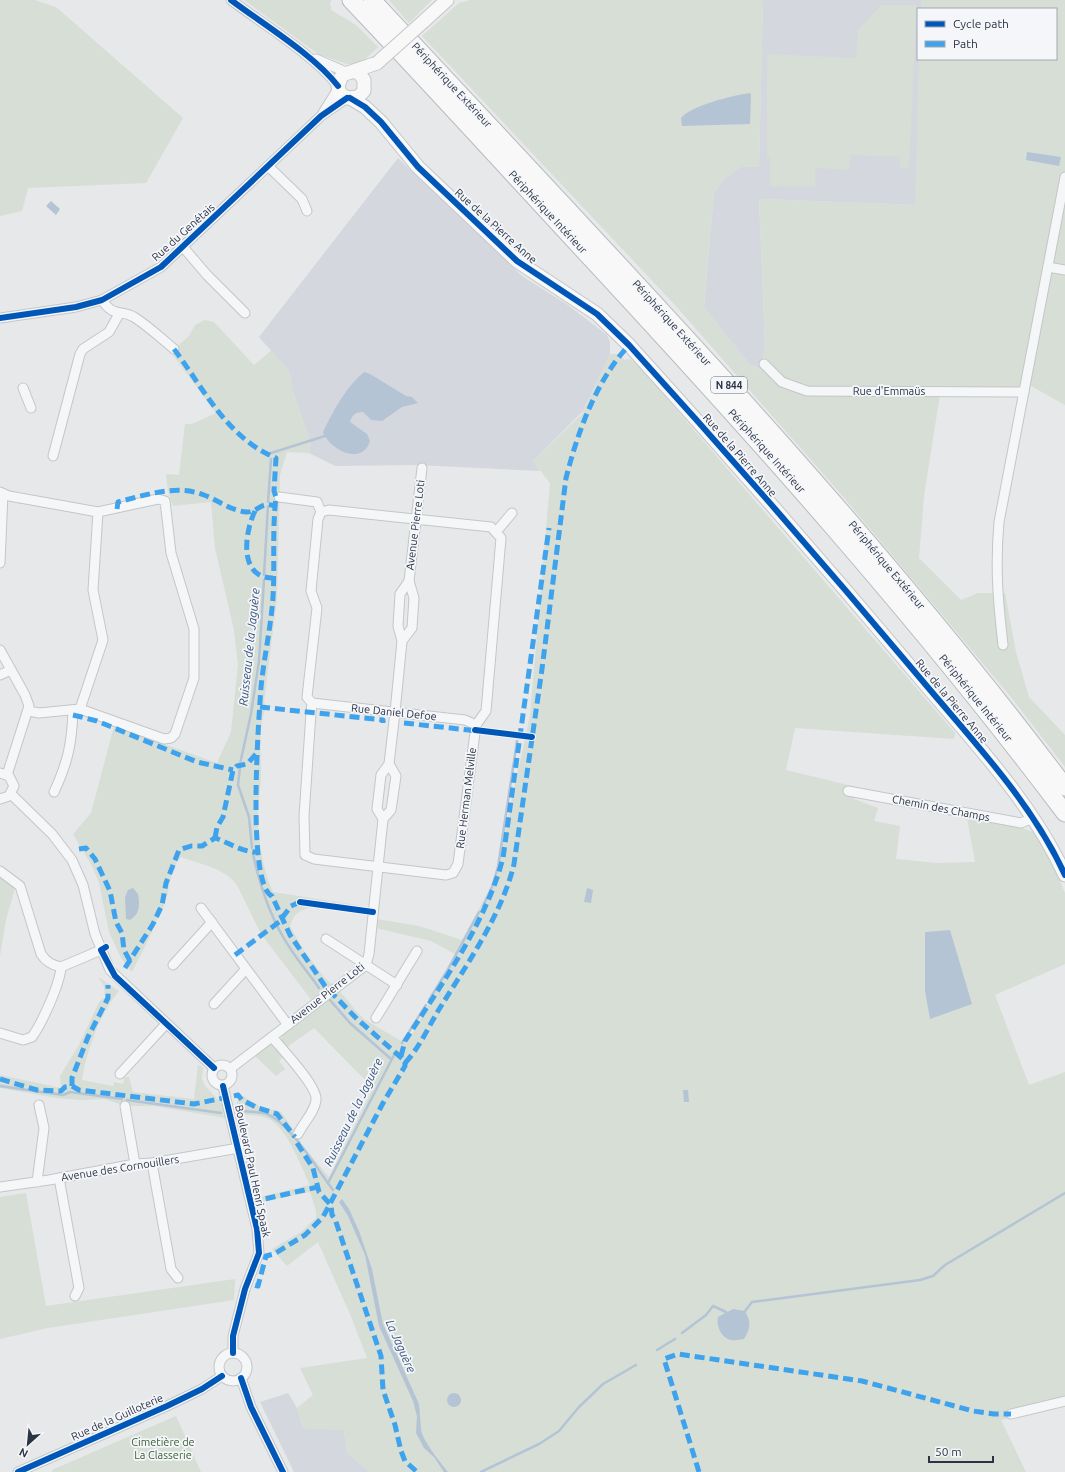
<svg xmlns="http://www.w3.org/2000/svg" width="1065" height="1472" font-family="Ubuntu,sans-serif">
<rect width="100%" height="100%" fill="#e6e8ea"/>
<g fill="#d4d7dd">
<path d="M763,0H921V9H918L919,59L916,205L759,199L765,345L762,370L749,364L704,307L714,192L725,178L740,167H759Z"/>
<path d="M398,158L522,276L568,305L607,335L610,342V354L583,411L533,461L540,471L417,465L335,466L309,453L311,444L294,395L289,371L259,337Z"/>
<path d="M288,1393L297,1408L303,1428L344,1430L347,1453L370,1472H294L260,1402Z"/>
</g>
<g fill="#d6ded6">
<path d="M0,0H35L56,7L183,118L146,183L28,188L22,211L0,216Z"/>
<path d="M244,0H332L330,2L331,10L356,25L378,47L363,61L356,64H347L318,54Z"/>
<path d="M389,0H432L409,23Z"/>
<path d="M470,0H763L759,167H740L725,178L714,192L704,307L749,364L761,370L765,345L759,199L915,205L919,59H1056V9H921V0H1065V405L1031,386L1013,390L941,388L924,496L919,558L961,600L978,593H1005L1016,652L1029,697L1065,735V767L1011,697L840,493L675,305L422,36L459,3Z"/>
<path d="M881,5H917L909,169L900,167V157L851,155L849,170L815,168V187L770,186V158L767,157V54L856,58L858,30Z"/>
<path d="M205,320L214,322L254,365L272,350L289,371L294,395L311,444L309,453L287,452L280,475L277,598L264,702L266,708C258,724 261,756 261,775C261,790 257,805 258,821C259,845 263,870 273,892L362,906L360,914L311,907C298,911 294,914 290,926L304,951L324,977L344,996L356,1011L364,1019L401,1041L411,1037L455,954L431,941L376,928V919L419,926L462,940L491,887L497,867L530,716L550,483L533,461L582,414L610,354H620L624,360L630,359L637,364L955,733L954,739L795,728L786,770L856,787L854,799L878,808L874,821L900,826L896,859L937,863L975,862L967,818L1022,828L1034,832L1043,841L1065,893V964L995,995L1029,1085L1065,1072V1401L1001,1420L1026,1472H370L347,1453L344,1430L303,1428L297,1408L313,1395L300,1368L367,1358L350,1314L318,1242L287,1266L272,1249L301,1232L316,1218V1211L310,1192L261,1202L260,1197L310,1185C301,1167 288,1129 269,1119C260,1115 251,1115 241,1115L237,1102L241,1095L261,1107L281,1112L299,1137L301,1144L329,1177L373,1088L314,1028L280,1052L283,1057L279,1061L285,1069L276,1076L255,1056L269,1044L274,1045L281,1039L282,1034L316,1006L261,934L237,885C225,868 200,864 181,857C170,868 170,887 166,900C165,906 160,911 158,917C151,936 141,954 132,972L121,958L109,932L99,883L92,866L73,834L91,813L114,726L217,763L231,732L238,664L234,630L215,548L211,502L173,506L168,491L166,474L179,475L185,424H192L216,413L173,355L174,349L189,336L195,325Z"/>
<path d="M0,876L15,888L6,920L0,956Z"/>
<path d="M98,977L119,991C100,1013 86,1052 82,1080L113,1086L114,1082L123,1084L125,1077H129L133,1092L194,1099L198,1065L203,1067L202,1079L205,1086L223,1105L225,1118L154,1106H125L105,1099L80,1100L57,1098L0,1088V1075L61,1088L60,1076L79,1045L99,1002L105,997L104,986Z"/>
<path d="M26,1193L46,1306L235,1279L234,1300L48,1328L0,1339V1197Z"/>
<path d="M176,1416L201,1472H52V1470Z"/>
</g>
<g fill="#b4c4d5">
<path d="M750,93L751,95L750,124L682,126L681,118C690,106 734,95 750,93Z"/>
<path d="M1027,152L1061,157L1059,166L1026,160Z"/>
<path d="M51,201L60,209L56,215L46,206Z"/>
<path d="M364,372L370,374L406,396L412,397L418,403L402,407L382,421L371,420L363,412C355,412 352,415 350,422L367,434L370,441C362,467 329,449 323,432C333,411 346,387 364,372Z"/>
<path d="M133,888L138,894C140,905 140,914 130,920L126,919L125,897L128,890Z"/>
<path d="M587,888L593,890L591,903L584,902Z"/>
<path d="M950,930L972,1004L930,1019L925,991V932Z"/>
<path d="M688,1090L689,1102H684L683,1090Z"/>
<path d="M342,1199L349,1209L359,1231L372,1269L383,1324L419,1404C420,1413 420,1420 421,1429C422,1440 440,1462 448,1472H444L434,1457L424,1448L416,1433L417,1416L413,1401L379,1326L365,1255L348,1216L339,1202Z"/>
<path d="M733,1309L745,1311C751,1322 751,1328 744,1339C741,1339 735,1341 731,1340C721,1338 716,1325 718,1317Z"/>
<circle cx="454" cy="1400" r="7"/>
</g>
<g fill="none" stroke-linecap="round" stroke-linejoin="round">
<g stroke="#b4c4d5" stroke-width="2.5">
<path d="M271,453L325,436"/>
<path d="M268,502L271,459"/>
<path d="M264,575L268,506"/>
<path d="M240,764L251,714L259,661L264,580"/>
<path d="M240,767L238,785L249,817L252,848"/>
<path d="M253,854C260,886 271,920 290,948C299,962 309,974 319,988"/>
<path d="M483,906L492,887L498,867L517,741"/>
<path d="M330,1000L350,1023L391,1059"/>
<path d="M429,1000L447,971L479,912"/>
<path d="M402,1043L426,1005"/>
<path d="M0,1086L63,1095L70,1092L122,1099"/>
<path d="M127,1100L221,1113"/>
<path d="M242,1111C250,1112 260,1112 267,1114C291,1124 317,1169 333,1190"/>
<path d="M328,1183L394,1055"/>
<path d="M745,1311L752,1302L920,1280L933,1276L945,1265L1065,1193"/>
<path d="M682,1333L706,1315L713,1306L726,1312"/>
<path d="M657,1350L675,1339"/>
<path d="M481,1472L539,1444L559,1431L579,1407L603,1384L636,1365"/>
</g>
<defs>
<g id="street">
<path d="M231,0C263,24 314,55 338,86"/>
<path d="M316,59L346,72"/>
<path d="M323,113L338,89"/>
<path d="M268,166L302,199L307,211"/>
<path d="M183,247L207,275L245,313"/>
<path d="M1048,267L1065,270"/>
<path d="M102,300C114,318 120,309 134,317C148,326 161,338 174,349"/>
<path d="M0,318L76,307L102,300L161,267L321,116L347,98"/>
<path d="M764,364L782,382L807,391L1024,392"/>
<path d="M23,388L31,408"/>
<path d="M53,456L80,354L83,349L109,332L119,314"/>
<path d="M0,492L9,496L98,512L158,499L165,501L171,553L194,629V678L175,734L171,738L164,739L80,709L39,713L29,711"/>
<path d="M279,497L317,502L321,512"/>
<path d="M329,510L491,527L501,538L486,711L476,725L458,864L453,873L446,875L314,859L305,855L304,816L311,713L312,703L307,697L317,608L311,591L318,519L321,512Z"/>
<path d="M496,532L512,513"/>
<path d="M0,563L3,494"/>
<path d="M402,641L412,628L414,598L409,581L422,468"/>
<path d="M1003,645C998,601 995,567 999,522L1065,177"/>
<path d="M0,650L25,695L29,706L7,775"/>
<path d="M0,675L11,670"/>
<path d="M312,703L465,720L476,725"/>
<path d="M80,709L103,640L93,590L98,512"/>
<path d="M0,773L9,776L14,786L9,796L0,799"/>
<path d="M848,791L1021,823L1033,818"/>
<path d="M54,792C68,762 72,743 73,710"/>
<path d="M11,794L52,834L72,860L83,885L95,934L110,970L214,1068"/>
<path d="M383,819L377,809L381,775L389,764L395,712L402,641L398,626L400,594L409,581"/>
<path d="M0,871L20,886L41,954C46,962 52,965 61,967"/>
<path d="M201,908L288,1025"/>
<path d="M326,939L397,985"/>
<path d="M173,965L212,922"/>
<path d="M214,1004L246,969"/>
<path d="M376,1018L417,951"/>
<path d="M0,1033L23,1040L32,1037C42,1023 60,984 61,967L101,950"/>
<path d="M272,1037C282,1049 318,1087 316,1100C315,1112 303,1123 298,1134"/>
<circle cx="222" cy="1075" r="10"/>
<path d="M230,1069L366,965L369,954L383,819L391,810L396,776L389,764"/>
<path d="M120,1074L166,1024"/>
<path d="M223,1086L257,1229L259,1253L245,1289L233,1336V1353"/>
<path d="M125,1106L135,1164"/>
<path d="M152,1163L171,1269L178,1278"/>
<path d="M59,1178L79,1288L75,1296"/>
<path d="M37,1182L44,1128L39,1105"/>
<path d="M0,1187L49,1180L135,1164L152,1163L239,1148"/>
<circle cx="233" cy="1367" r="14"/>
<path d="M241,1378L251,1407L283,1472"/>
<path d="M1011,1414L1065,1401"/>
<path d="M18,1472L167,1406L202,1389L222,1376"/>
</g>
<g id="secondary">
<path d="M424,21L447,0"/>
<path d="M355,72L359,73L364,80V91L358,97L347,98L340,93L338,86L342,75L377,63"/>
<path d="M350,98L365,107L381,122L418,167L517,261L597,314L629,345C728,454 825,565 920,678C972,740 1031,801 1065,875"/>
</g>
<g id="highway">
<path d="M351,0C426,79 499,159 573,239C745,424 913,611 1065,813"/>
<path d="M372,0C610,256 855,508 1065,787"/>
</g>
</defs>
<use href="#street" stroke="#c4c6c8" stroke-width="11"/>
<use href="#secondary" stroke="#c4c6c8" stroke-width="15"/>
<use href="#highway" stroke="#b8bbbf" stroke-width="19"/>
<use href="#street" stroke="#f5f6f7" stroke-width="9"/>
<use href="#secondary" stroke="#f8f8f8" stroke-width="13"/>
<use href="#highway" stroke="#f8f8f8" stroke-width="17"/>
<defs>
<path id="secondary-bridge" d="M377,63L424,21"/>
</defs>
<use href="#secondary-bridge" stroke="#c4c6c8" stroke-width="15" stroke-linecap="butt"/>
<use href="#secondary-bridge" stroke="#f8f8f8" stroke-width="13"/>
<g stroke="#3ea3ec" stroke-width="5" stroke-dasharray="10 5" stroke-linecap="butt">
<path d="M174,349C204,389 227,438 276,458L274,491L276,497C272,530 275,564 273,597C271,627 264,657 261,687C259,717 246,884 272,896L290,935L325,986L357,1019L405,1061V1066L383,1103L323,1217L305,1235L274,1254L266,1256L258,1286L247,1283"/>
<path d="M117,509L118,502C146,495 176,484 204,495C218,500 231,511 247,512C259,512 260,501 275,506"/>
<path d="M255,511C247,527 240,562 258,574C262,577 268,578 273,578"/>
<path d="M260,707L383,720V723"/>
<path d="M73,715L97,721L197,762L233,770"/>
<path d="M404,723L478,731"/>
<path d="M215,838L217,827L223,817L233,770L237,766L247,764L257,753"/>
<path d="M79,849L86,848L95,859L110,891L116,922L122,933L124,950L130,961"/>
<path d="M235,955L279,922L291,906L300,902H303"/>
<path d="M125,968L153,924L162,905L166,883L179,850L191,846H202L215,838C230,843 241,852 258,852"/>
<path d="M401,1056L405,1041C442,983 485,925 503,858L549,528"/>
<path d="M405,1063C419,1048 428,1028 438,1011C465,967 502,915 514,864L542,669L566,478C578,431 596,381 629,345"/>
<path d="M0,1079L37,1090L61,1091L65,1087L72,1086L79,1090L194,1104L238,1095L242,1100L258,1108L277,1114L295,1137"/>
<path d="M72,1086V1078L88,1037L108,998V985"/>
<path d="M297,1143L313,1168L319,1192L331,1205L332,1215L335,1219L381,1356L383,1390L395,1425L401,1451L405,1461L417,1472"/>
<path d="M251,1202L318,1187"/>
<path d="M699,1472L664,1359L678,1354L862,1381L973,1411L994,1414H1011"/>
</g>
<defs>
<g id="cycleway">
<path d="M231,0C263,24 314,55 338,86"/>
<path d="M350,98L365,107L381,122L418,167L517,261L597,314L629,345C728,454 825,565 920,678C972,740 1031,801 1065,875"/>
<path d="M0,318L76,307L102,300L161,267L321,116L347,98"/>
<path d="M475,730L532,737"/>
<path d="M300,902L373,912"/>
<path d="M106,947L101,950L115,976L214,1068"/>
<path d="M223,1086L257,1229L259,1253L245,1289L233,1336V1353"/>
<path d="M241,1378L251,1407L283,1472"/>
<path d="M18,1472L167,1406L202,1389L222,1376"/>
</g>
</defs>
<use href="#cycleway" stroke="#f4f6f9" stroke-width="8"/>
<use href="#cycleway" stroke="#0057b8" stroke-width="6"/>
</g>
<g text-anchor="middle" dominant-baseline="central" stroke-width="3.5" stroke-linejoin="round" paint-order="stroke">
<rect fill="#f4f6f9" stroke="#676e7b" stroke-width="1" x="711" y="377" width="36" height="16" rx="3"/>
<g font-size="10" font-weight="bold" fill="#2b3445">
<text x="729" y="385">N 844</text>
</g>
<g font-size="11" fill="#2b3445" stroke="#f4f6f9">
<text transform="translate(452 85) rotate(47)">Périphérique Extérieur</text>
<text transform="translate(548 212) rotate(47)">Périphérique Intérieur</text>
<text transform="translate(496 226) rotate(42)">Rue de la Pierre Anne</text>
<text transform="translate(183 232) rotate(-42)">Rue du Genétais</text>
<text transform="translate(672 323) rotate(48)">Périphérique Extérieur</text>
<text x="889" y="391">Rue d'Emmaüs</text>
<text transform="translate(767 451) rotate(48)">Périphérique Intérieur</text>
<text transform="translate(740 455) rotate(49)">Rue de la Pierre Anne</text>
<text transform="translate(415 525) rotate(-83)">Avenue Pierre Loti</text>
<text transform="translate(887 565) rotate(50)">Périphérique Extérieur</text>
<text transform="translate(976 698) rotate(51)">Périphérique Intérieur</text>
<text transform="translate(952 701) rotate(50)">Rue de la Pierre Anne</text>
<text transform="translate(394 712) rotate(6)">Rue Daniel Defoe</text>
<text transform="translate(466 798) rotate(-83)">Rue Herman Melville</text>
<text transform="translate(941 808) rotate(11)">Chemin des Champs</text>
<text transform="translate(327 993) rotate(-38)">Avenue Pierre Loti</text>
<text transform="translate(120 1168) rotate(-9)">Avenue des Cornouillers</text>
<text transform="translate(253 1171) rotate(78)">Boulevard Paul Henri Spaak</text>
<text transform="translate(117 1417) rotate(-24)">Rue de la Guilloterie</text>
</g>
<g font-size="11" fill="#3f6138" stroke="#f4f6f9">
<text x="163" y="1442">Cimetière de<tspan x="163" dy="13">La Classerie</tspan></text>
</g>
<g font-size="12" font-style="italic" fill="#34527a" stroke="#f4f6f9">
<text transform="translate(249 647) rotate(-84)">Ruisseau de la Jaguère</text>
<text transform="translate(353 1112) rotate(-64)">Ruisseau de la Jaguère</text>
<text transform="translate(401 1346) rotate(66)">La Jaguère</text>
</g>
</g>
<rect x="917" y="8" width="140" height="52" fill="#f4f6f9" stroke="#a4a8b1"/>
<rect x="925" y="21" width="20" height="6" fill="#0057b8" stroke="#a4a8b1"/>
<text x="953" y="28" font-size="12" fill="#2b3445">Cycle path</text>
<rect x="925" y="41" width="20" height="6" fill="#3ea3ec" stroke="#a4a8b1"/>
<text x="953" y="48" font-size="12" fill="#2b3445">Path</text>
<g transform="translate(28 1444) rotate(207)" stroke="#f4f6f9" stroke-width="3" paint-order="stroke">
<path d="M0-3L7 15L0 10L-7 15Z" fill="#2b3445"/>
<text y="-6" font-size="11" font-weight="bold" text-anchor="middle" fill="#2b3445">N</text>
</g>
<path d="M929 1456v6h64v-6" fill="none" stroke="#2b3445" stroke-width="2"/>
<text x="935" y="1456" font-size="12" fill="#2b3445" stroke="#f4f6f9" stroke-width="3" paint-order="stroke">50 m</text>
</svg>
